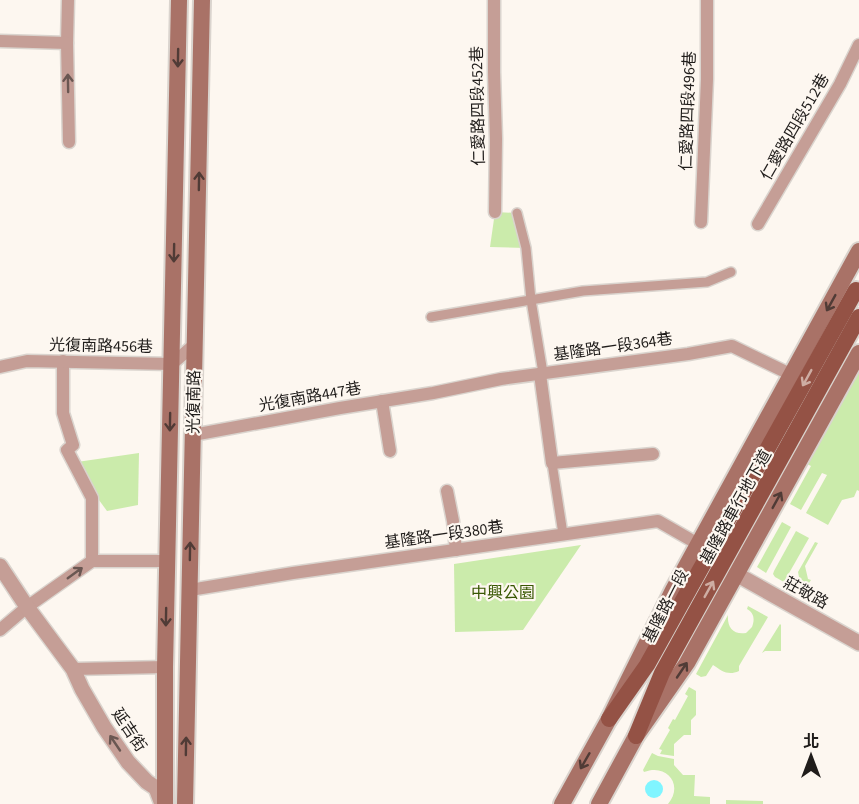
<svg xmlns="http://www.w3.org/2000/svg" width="859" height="804" font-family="'Source Sans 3','Noto Sans TC',sans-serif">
<rect width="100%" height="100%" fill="#fdf7f0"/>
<g fill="#cbebab">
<path d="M495,212L517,213L526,248L490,247Z"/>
<path d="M859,371V491L857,490L854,497L842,500L828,525L806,513L827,475L822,473L801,510L790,504L811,466L807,464Z"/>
<path d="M139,453L138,505L107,511L88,485L77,462Z"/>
<path d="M782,522L791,527L766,573L757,567Z"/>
<path d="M796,531L809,538L784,582L775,577L773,574L774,571Z"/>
<path d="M815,542L818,543L805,566L808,579L811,580L807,586L801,582L802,581L799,577L798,572Z"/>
<path d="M581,545L523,630L455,632L454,564Z"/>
<path d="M748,606L768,617L739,666V671C728,676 722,671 713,665L706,676L701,677L696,674L728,615C727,627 733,635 746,633L752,627C755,619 754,613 747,609Z"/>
<path d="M780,624L781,625V651H765L762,653Z"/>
<path d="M689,687L696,691V715L691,720V735H684L674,744V756L660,754L662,750L659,749L670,730L668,728L673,719L675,720L688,696L685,694Z"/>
<path d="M652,753L658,756L674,759V765L683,775H695L694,796L710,797V804H668C684,785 667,763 644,772L643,770Z"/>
<path d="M726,800L763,801V804H726Z"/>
</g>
<circle fill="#80f5ff" cx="654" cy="789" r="9"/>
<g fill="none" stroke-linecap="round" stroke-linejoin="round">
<defs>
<g id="pedestrian">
<path d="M517,213L526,248L531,300L543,373"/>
<path d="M431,317L583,291L707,282L731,272"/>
<path d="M552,463L563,534"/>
</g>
<g id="minor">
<path d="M68,0L67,43L69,142"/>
<path d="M494,0V72L496,139L495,212"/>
<path d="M0,41L67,43"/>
<path d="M701,222L707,79V0"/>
<path d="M758,224L840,84L859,45"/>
<path d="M63,361V413L73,445L67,450L92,498V561"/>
<path d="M0,367L27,361L172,364L195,344"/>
<path d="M540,374L552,463L653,454"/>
<path d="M382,401L390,451"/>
<path d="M193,435L340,408L433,393L501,379L688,354L732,346L792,375"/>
<path d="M447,491L453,521L456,550"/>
<path d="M190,590L293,573L658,521L698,544"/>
<path d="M0,630L27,607L92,561H167"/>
<path d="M73,669L165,667"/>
</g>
<g id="tertiary">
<path d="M0,566L27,607L73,669L82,689L104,727L128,762L147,782L156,788L162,804"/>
<path d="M736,574L859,643"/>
</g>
<g id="secondary">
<path d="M165,804V667L179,0"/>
<path d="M185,804L202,0"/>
<path d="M562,804L609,719L673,590L859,251"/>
<path d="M599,804L636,736L687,663L859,353"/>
</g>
<g id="primary">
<path d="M609,719L647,665L856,290"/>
<path d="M636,736L662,673L859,317"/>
</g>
</defs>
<use href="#pedestrian" stroke="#dad4ce" stroke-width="12"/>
<use href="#minor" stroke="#dad4ce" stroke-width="15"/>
<use href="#tertiary" stroke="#dad4ce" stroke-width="18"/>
<use href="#secondary" stroke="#dad4ce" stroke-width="20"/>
<use href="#primary" stroke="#dad4ce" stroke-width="20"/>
<use href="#pedestrian" stroke="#c59e96" stroke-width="9"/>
<use href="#minor" stroke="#c59e96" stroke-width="12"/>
<use href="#tertiary" stroke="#c59e96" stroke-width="15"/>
<use href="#secondary" stroke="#a97267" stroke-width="16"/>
<use href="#primary" stroke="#945245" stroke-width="16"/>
</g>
<defs><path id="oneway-shaft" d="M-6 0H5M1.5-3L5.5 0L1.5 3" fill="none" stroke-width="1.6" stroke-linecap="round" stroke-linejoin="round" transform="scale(1.5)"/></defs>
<g stroke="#503b36">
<use href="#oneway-shaft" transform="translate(178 58) rotate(91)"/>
<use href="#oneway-shaft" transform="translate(199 181) rotate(-89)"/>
<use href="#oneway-shaft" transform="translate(174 253) rotate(91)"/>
<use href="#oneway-shaft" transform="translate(831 303) rotate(119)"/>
<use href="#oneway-shaft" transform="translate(170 422) rotate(91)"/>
<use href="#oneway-shaft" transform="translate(777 500) rotate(-61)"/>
<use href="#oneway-shaft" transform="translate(190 551) rotate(-89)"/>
<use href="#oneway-shaft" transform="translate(166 617) rotate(91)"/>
<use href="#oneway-shaft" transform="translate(682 670) rotate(-56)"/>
<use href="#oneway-shaft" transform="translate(186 746) rotate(-89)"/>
<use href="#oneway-shaft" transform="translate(585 761) rotate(120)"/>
</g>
<g stroke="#6a5752">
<use href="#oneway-shaft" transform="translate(68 83) rotate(-91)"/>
<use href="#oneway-shaft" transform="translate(75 573) rotate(-36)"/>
<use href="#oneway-shaft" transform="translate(115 743) rotate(-124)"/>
</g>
<g stroke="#ceada3">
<use href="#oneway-shaft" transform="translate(807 378) rotate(119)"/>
<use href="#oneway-shaft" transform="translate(709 589) rotate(-61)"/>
</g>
<g text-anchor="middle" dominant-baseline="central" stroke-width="4.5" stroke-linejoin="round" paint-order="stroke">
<g font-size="16" fill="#201d1b" stroke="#fdf7f0">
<text transform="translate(478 106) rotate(-91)">仁愛路四段452巷</text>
<text transform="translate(688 111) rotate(-88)">仁愛路四段496巷</text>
<text transform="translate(795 127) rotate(-60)">仁愛路四段512巷</text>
<text transform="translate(101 346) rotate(1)">光復南路456巷</text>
<text transform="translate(613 347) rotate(-8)">基隆路一段364巷</text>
<text transform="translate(310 397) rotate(-10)">光復南路447巷</text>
<text transform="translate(194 402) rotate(-89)">光復南路</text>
<text transform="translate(736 507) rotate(-61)">基隆路車行地下道</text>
<text transform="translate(444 535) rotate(-8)">基隆路一段380巷</text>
<text transform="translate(806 593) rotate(29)">莊敬路</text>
<text transform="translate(666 606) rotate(-63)">基隆路一段</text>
<text transform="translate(129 730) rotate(56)">延吉街</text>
</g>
<g font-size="16" fill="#385702" stroke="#fdf7f0">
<text x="503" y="593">中興公園</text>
</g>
</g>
<g transform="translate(811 756)" stroke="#fdf7f0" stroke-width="4.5" paint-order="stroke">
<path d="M0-4.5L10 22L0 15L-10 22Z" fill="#201d1b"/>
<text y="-9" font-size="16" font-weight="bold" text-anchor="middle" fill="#201d1b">北</text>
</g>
</svg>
